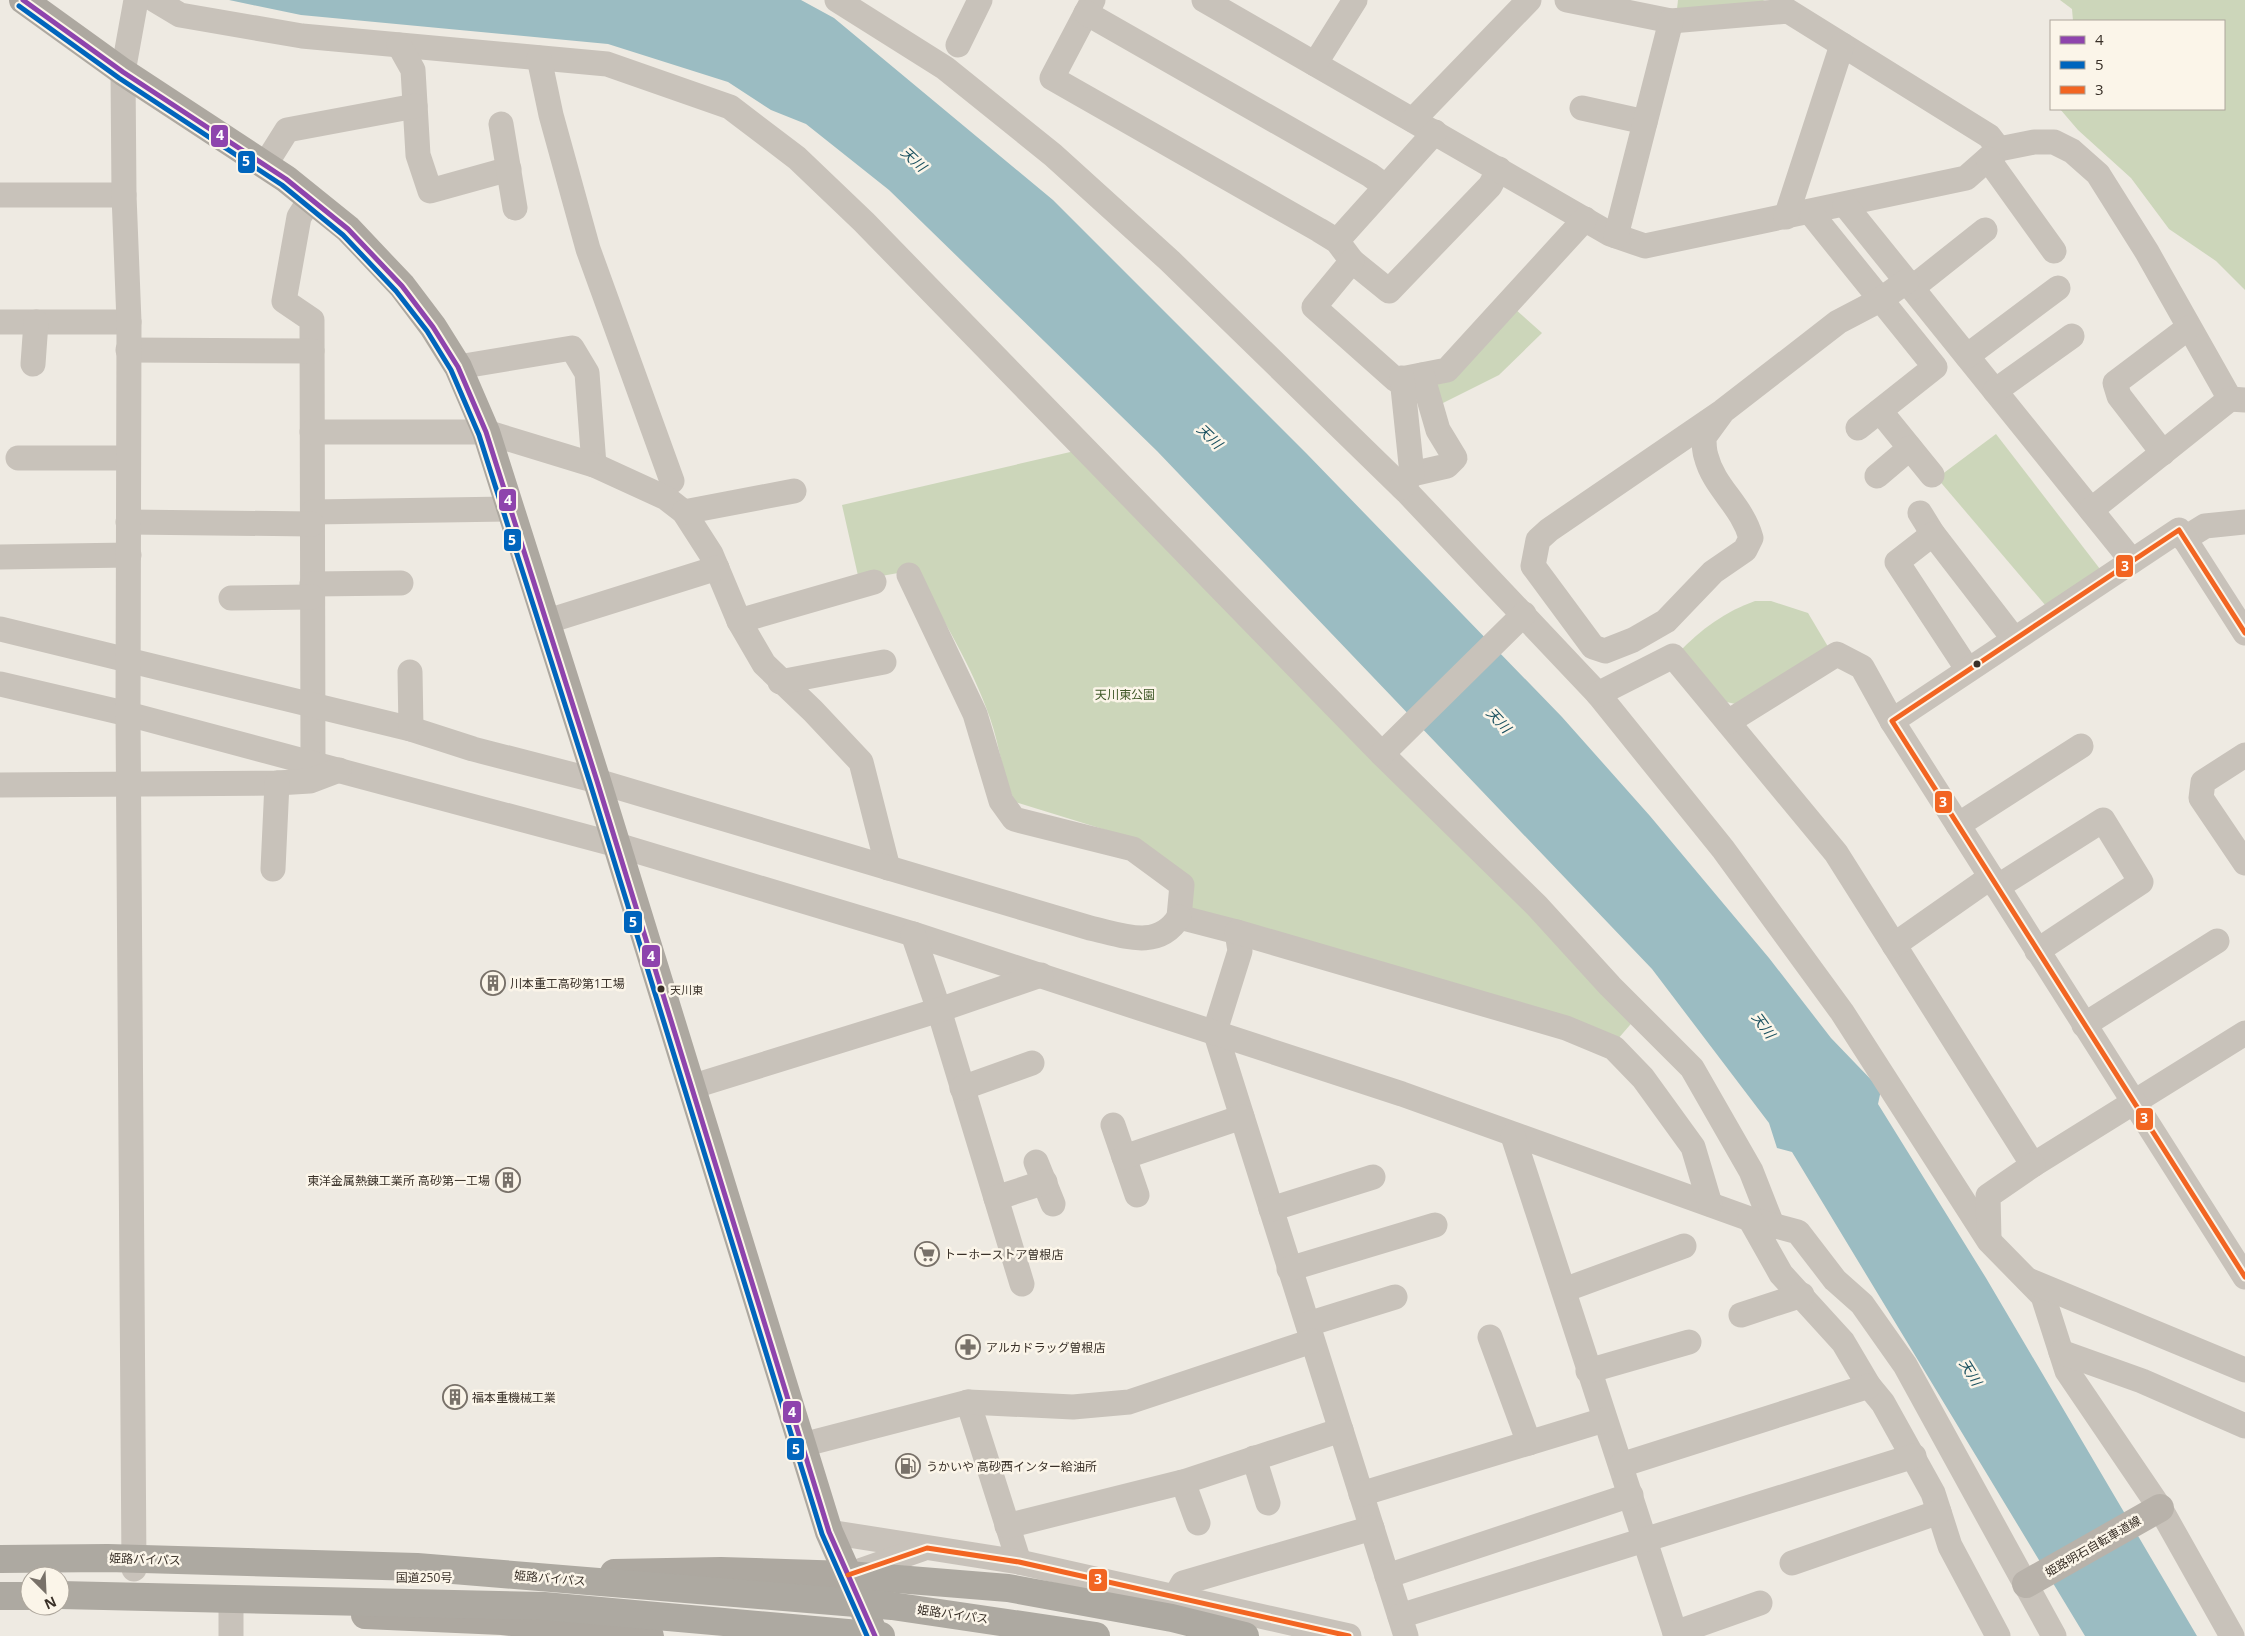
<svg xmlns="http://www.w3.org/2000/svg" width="2245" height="1636" font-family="'Open Sans','Noto Sans JP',sans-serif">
<rect width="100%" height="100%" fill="#eeeae2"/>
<g fill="#ccd6ba">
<path d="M1678,0H1765L1752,6L1677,9Z"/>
<path d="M2060,0H2245V290L2216,261L2169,229L2131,178L2078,130L2060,109H2224V21H2073L2072,9Z"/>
<path d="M1514,308L1542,333L1499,375L1437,406L1427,380Z"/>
<path d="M1996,434L2100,569L2046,606L1937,478Z"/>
<path d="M1079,450L1636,1018L1617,1040L1191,909L1135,839L1015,802C1002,775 1000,746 990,718C972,666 942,618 915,570L859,580L842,505Z"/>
<path d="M1755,601H1771L1808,613L1830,650L1740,705L1722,701L1679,652C1700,630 1726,611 1755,601Z"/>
</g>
<path fill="#9bbcc2" d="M229,0H801L834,18L1053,200L1306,453L1562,717L1650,816L1769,958L1831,1038L1881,1090L1878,1104L1986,1278L2197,1636H2085L1792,1152L1777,1148L1769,1123L1652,969L1157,451L889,190L806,124L771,110L728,82L608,44L301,15Z"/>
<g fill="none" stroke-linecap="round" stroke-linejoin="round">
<g stroke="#c8c2ba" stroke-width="25">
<path d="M155,0L180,15L302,36L607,64L730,107L797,158L864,222L1382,754L1537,906L1610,986L1692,1068L1751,1171L1773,1227"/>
<path d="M837,0L945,68L1053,155L1170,261L1407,492L1598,694L1723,849L1842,1012L1989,1241L2043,1296L2067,1371L2160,1508L2232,1636"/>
<path d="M1093,0L1052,78L1319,230L1337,241L1352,261L1389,291L1490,186L1499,169"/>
<path d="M1204,0L1610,234L1645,246L1966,178L1999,149L1989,136L1788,11L1671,21L1567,0"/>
<path d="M1086,13L1370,175L1385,186"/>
<path d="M399,45L413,70L418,155L430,191L509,169"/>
<path d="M958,45L980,0"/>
<path d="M539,58L551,115L588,249L672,481"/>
<path d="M1315,64L1355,0"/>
<path d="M1582,108L1645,122"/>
<path d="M1413,120L1529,0"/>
<path d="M501,124L515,208"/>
<path d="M1999,149L2034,142H2054L2072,151L2098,174L2147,252L2230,399L2245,400"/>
<path d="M1988,159L2054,251"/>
<path d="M265,165L287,130L415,106"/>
<path d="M0,195H124"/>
<path d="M311,198L299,217L284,301L312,320L313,763"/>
<path d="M1845,205L2132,561"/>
<path d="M1810,212L1935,367L1858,428"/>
<path d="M1786,217L1842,45"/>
<path d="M1616,236L1671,21"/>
<path d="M1337,241L1435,132"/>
<path d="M1352,261L1314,307L1396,380L1447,370L1585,219"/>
<path d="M1912,288L1985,230"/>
<path d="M0,322H129"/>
<path d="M128,350L312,351"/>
<path d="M1967,356L2058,288"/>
<path d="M33,364L36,322"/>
<path d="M458,367L572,348L587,373L594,465"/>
<path d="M1995,391L2072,336"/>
<path d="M1723,411L1549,530L1538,540L1533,566L1593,647L1605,651L1633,640L1666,621L1713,572L1745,550L1751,538C1742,505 1714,488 1706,456C1704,450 1704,443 1704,437L1723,411L1838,322L1880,300L1907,281"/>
<path d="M1880,411L1932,475"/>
<path d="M312,432H486L594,465L666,498L684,512L711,554L739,621L764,664L813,711L861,762L888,868"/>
<path d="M2163,453L2119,396L2115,383L2188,328"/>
<path d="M18,458H127"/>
<path d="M1412,474L1447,466L1455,458L1438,430L1422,375"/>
<path d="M1877,476L1910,448"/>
<path d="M1402,487L1412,474L1402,378"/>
<path d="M2091,510L2230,399"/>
<path d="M313,512L508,509"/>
<path d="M684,512L794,491"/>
<path d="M1920,513L1933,534"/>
<path d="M128,522L312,524"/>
<path d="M2184,539L2205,526L2245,522"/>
<path d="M0,557L129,555"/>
<path d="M909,575L975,714L1001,801L1014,819L1133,849L1182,885L1179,917L1237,932L1240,951L1215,1031L1406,1636"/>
<path d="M312,584L401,583"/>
<path d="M231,598L312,597"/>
<path d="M739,621L874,582"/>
<path d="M545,622L717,568"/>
<path d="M0,629L411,729L473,749L597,781L1090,928C1122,935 1158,951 1179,917"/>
<path d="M1968,670L1897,562L1933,534L2014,639"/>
<path d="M410,672L411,729"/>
<path d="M780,682L884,662"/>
<path d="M0,684L128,714L617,845L913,934L1402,1094L1750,1219L1798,1232L1835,1280L1862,1304L1905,1365L2054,1636"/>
<path d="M1598,694L1673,656L1836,853L2033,1165L2245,1033"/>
<path d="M1892,721L2179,530L2245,633"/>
<path d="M1728,722L1837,654L1862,667L1892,721L2245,1277"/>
<path d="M1382,754L1524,614"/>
<path d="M2245,755L2203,782L2201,798L2245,863"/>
<path d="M0,785L277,783L310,781L339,770"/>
<path d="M1958,825L2081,746"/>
<path d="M273,869L277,783"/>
<path d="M1997,887L2103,820L2141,882L2037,951"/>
<path d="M1237,932L1566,1028L1614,1048L1643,1078L1693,1147L1710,1204"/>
<path d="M913,934L939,1010L1022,1284"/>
<path d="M1894,945L1991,877"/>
<path d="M2084,1025L2217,941"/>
<path d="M691,1087L939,1010L1041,975"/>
<path d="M962,1088L1032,1063"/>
<path d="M1113,1125L1137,1195"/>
<path d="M1513,1136L1676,1636"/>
<path d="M1124,1157L1242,1117"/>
<path d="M1036,1162L1053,1204"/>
<path d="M996,1198L1045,1182"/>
<path d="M1271,1209L1373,1177"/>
<path d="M1750,1219L1781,1274L1843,1342L1869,1386L1883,1403L1933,1493L1950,1546L1998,1636"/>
<path d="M1989,1239L1988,1196L2033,1165"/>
<path d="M1289,1269L1435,1225"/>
<path d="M2028,1280L2245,1370"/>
<path d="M1564,1290L1684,1246"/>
<path d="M1741,1315L1802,1295"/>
<path d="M1308,1324L1395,1297"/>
<path d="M1490,1337L1529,1443"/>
<path d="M2061,1352L2142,1381L2245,1426"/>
<path d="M1588,1371L1689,1342"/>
<path d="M968,1402L1019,1562"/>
<path d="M802,1445L968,1402L1073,1407L1129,1402L1312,1341"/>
<path d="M1254,1458L1268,1503"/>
<path d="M1621,1465L1869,1386"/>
<path d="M1183,1482L1198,1523"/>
<path d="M1361,1494L1604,1420"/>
<path d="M1007,1526L1183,1482L1341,1430"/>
<path d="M829,1532L1019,1562L1349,1636"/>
<path d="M1792,1563L1939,1512"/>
<path d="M134,1569L128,714L129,322L124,195L123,72L136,0"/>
<path d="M848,1575L922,1549"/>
<path d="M1387,1576L1631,1495"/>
<path d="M1188,1599L1175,1597L1183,1583L1372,1528"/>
<path d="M231,1608V1636"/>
<path d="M1400,1616L1914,1456"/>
<path d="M1675,1633L1760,1603"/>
</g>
<path stroke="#b8b2aa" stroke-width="28" d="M2026,1584L2160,1508"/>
<g stroke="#ada8a0" stroke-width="28">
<path d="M23,0L123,72L286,179L348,229L402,286L433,327L458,367L486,432L597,781L829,1532L875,1636"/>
<path d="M614,1573L721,1571L848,1575"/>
<path d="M365,1615L502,1621L650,1636"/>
</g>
<g stroke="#ada9a1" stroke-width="28">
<path d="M848,1575L1008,1588L1172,1618L1245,1636"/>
<path d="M0,1596H30"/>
</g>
<g stroke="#ada9a1" stroke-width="28">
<path d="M0,1559L108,1558L417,1567L892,1606L1096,1636"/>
<path d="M60,1595L544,1606L881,1636"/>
</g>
<defs>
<path id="bus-1" d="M23,0L123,72L286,179L348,229L402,286L433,327L458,367L486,432L597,781L829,1532L875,1636"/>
<path id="bus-2" d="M19,6L119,78L282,185L343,235L396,291L427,331L451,370L479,435L590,783L822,1534L867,1636"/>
<g id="bus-3">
<path d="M2245,633L2179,530L1892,721L2245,1277"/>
<path d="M848,1575L927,1548L1019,1562L1349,1636"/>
</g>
</defs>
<use href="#bus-1" stroke="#fbf5e9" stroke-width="9"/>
<use href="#bus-2" stroke="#fbf5e9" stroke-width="9"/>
<use href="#bus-3" stroke="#fbf5e9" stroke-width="9"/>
<use href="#bus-1" stroke="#8e44ad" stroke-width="5"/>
<use href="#bus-2" stroke="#0065bd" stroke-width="5"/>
<use href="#bus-3" stroke="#f26522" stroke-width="5"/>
</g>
<defs>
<symbol id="building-ring" viewBox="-11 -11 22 22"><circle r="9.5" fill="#fbf5e9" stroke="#787169" stroke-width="1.5"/><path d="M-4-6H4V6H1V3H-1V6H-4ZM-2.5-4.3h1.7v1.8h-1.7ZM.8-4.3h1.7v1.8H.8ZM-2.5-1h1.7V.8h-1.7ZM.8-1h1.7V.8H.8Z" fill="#787169"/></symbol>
<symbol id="supermarket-ring" viewBox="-11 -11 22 22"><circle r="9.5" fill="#fbf5e9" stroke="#787169" stroke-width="1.5"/><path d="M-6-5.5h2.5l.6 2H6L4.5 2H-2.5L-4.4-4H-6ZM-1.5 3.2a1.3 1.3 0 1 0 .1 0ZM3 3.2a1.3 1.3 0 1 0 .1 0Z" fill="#787169"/></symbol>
<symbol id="pharmacy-ring" viewBox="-11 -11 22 22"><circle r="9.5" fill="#fbf5e9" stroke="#787169" stroke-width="1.5"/><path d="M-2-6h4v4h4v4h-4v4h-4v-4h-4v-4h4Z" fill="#787169"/></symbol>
<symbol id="fuel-ring" viewBox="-11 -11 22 22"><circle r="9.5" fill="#fbf5e9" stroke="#787169" stroke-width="1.5"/><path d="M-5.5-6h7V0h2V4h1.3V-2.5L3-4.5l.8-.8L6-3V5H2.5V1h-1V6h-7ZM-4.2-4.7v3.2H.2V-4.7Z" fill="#787169"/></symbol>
</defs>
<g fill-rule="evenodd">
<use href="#building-ring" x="479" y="969" width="28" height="28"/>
<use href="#building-ring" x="494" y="1166" width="28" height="28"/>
<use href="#supermarket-ring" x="913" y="1240" width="28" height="28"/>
<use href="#pharmacy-ring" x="954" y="1333" width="28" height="28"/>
<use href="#building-ring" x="441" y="1383" width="28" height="28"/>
<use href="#fuel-ring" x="894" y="1452" width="28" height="28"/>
</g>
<g fill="#393028" stroke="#fbf5e9" stroke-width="2">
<circle cx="1977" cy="664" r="4.5"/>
<circle cx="661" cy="989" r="4.5"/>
</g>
<g text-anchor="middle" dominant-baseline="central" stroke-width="5" stroke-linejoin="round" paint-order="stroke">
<g font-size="11" fill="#393028" stroke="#fbf5e9" text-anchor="start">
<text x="670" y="989">天川東</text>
</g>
<g font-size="12" fill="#415a29" stroke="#fbf5e9">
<text x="1125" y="694">天川東公園</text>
</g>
<g font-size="12" fill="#393028" stroke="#fbf5e9" text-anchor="start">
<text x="510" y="983">川本重工高砂第1工場</text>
<text x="490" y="1180" text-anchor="end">東洋金属熱錬工業所 高砂第一工場</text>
<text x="944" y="1254">トーホーストア曽根店</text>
<text x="986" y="1347">アルカドラッグ曽根店</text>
<text x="472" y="1397">福本重機械工業</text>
<text x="926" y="1466">うかいや 高砂西インター給油所</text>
</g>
<g font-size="12" fill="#393028" stroke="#fbf5e9">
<text transform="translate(2093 1546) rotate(-30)">姫路明石自転車道線</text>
<text transform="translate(145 1559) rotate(2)">姫路バイパス</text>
<text x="424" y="1577">国道250号</text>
<text transform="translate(550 1578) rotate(5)">姫路バイパス</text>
<text transform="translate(953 1614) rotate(8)">姫路バイパス</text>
</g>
<g font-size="14" font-style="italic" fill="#19505f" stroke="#fbf5e9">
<text transform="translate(914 159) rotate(43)">天川</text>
<text transform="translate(1210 436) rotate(44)">天川</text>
<text transform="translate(1499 720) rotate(47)">天川</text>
<text transform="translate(1764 1025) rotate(54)">天川</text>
<text transform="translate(1971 1372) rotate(58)">天川</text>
</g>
</g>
<g stroke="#fbf5e9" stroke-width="2">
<rect x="210" y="124" width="19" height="24" rx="5" fill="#8e44ad"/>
<rect x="237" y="150" width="19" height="24" rx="5" fill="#0065bd"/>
<rect x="498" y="488" width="19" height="24" rx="5" fill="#8e44ad"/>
<rect x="503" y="528" width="19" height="24" rx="5" fill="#0065bd"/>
<rect x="2115" y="554" width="19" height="24" rx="5" fill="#f26522"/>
<rect x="1934" y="790" width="19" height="24" rx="5" fill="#f26522"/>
<rect x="623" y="910" width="20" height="24" rx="5" fill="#0065bd"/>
<rect x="641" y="944" width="20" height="24" rx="5" fill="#8e44ad"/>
<rect x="2135" y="1107" width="19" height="24" rx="5" fill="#f26522"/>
<rect x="782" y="1400" width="20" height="24" rx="5" fill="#8e44ad"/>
<rect x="786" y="1437" width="19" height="24" rx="5" fill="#0065bd"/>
<rect x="1088" y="1568" width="20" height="24" rx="5" fill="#f26522"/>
</g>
<g font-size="14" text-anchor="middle" font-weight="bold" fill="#fff">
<text x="220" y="140">4</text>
<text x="246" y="166">5</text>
<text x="508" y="505">4</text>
<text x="512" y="545">5</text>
<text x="2125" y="571">3</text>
<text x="1943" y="807">3</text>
<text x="633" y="927">5</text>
<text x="651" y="961">4</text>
<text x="2144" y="1123">3</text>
<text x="792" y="1417">4</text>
<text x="796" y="1454">5</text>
<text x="1098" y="1584">3</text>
</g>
<rect x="2050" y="20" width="175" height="90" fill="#fbf5e9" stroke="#ada69c"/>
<rect x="2060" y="36" width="25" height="8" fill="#8e44ad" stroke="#ada69c"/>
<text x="2095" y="45" font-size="15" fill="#393028">4</text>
<rect x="2060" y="61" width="25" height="8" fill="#0065bd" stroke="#ada69c"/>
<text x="2095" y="70" font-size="15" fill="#393028">5</text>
<rect x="2060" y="86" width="25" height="8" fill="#f26522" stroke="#ada69c"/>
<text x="2095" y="95" font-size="15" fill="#393028">3</text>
<g transform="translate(45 1591) rotate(156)"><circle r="24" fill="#fbf5e9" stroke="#ada69c"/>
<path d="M0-4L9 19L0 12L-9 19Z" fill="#787169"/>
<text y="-8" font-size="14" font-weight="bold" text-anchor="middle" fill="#393028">N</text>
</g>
</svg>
